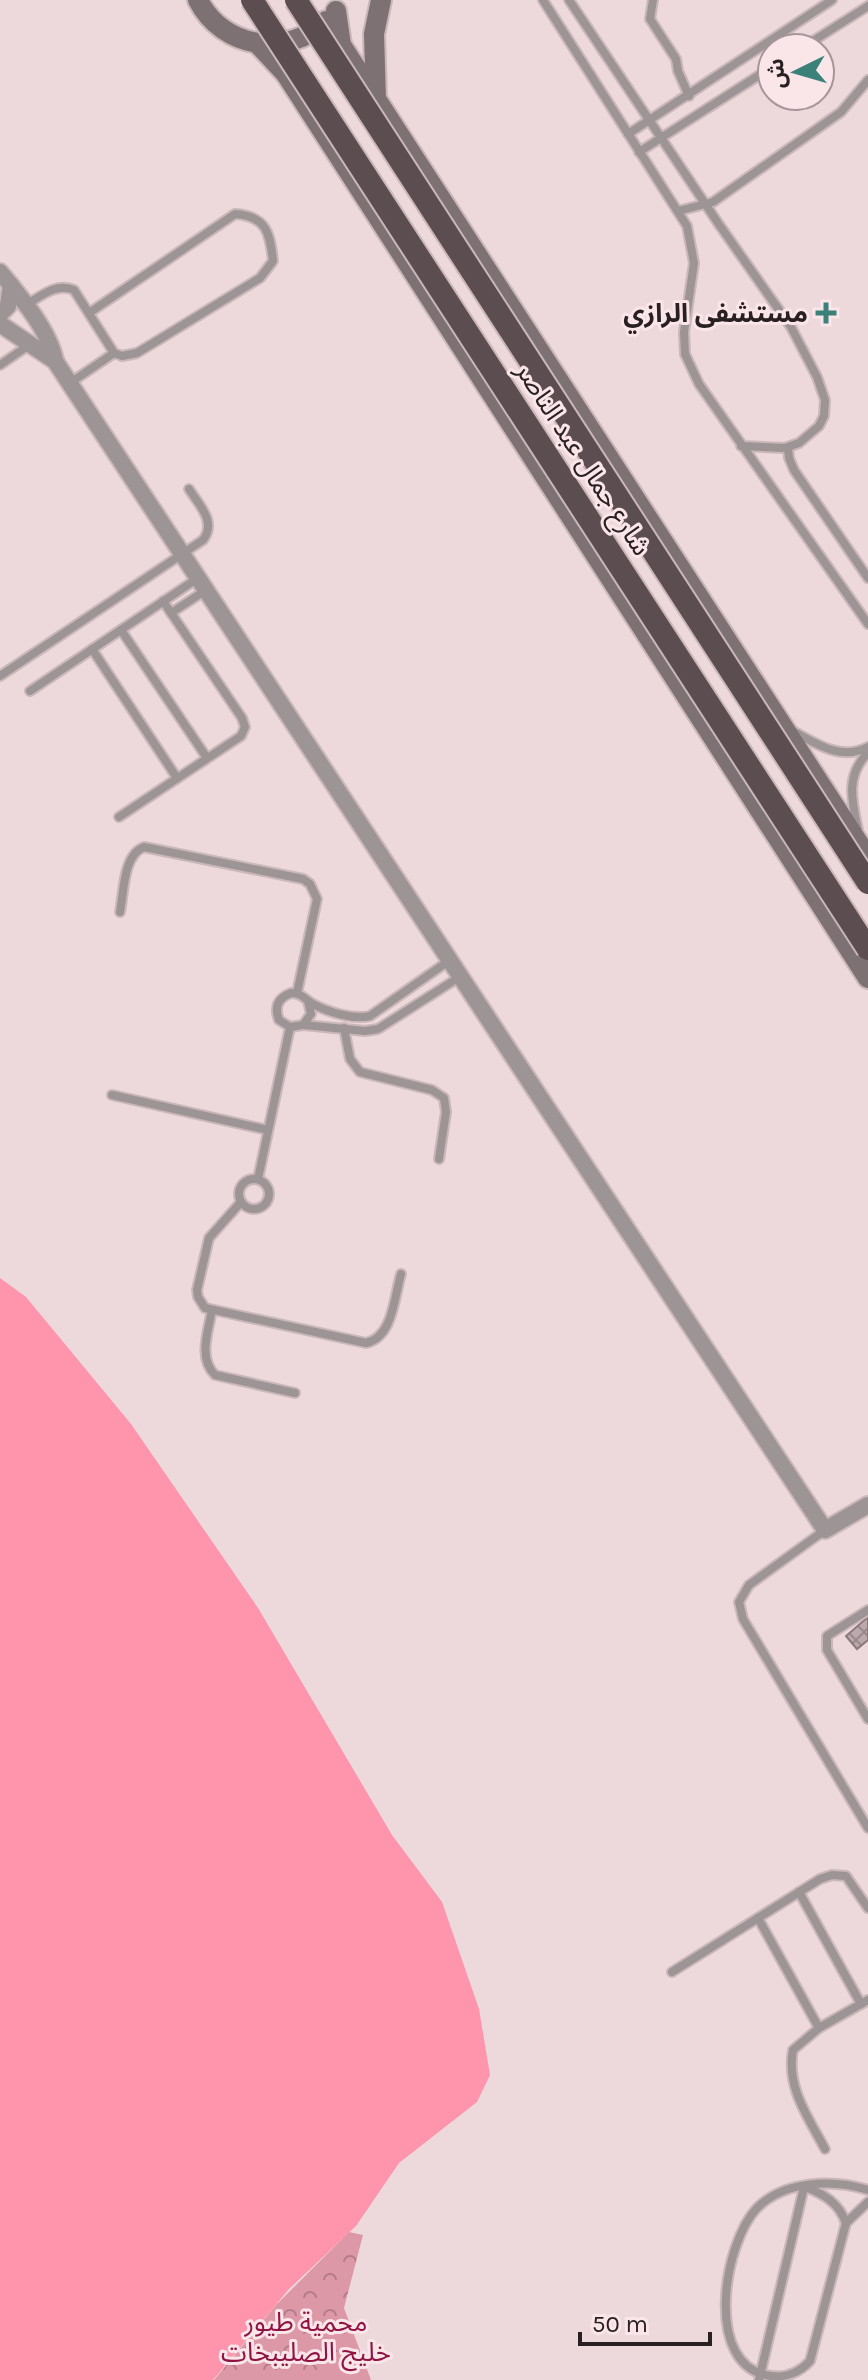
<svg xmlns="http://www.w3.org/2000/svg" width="868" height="2380" font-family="Karla,'Noto Sans Arabic',sans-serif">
<defs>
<pattern id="park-crowns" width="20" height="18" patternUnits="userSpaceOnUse" patternTransform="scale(2)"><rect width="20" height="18" fill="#dd98a7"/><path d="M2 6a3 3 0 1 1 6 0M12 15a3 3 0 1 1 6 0" fill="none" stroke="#b37c88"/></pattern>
<pattern id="building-cross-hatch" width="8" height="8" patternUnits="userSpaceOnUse" patternTransform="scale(2)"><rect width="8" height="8" fill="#bca9ac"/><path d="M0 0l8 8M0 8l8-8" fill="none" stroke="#99898c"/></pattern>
</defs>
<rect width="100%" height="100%" fill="#edd8dc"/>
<path fill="url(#park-crowns)" d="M349,2232L363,2235L344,2308L371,2380H214L276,2305Z"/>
<path fill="#ff95ad" d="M0,1278L26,1297L131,1424L258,1608L392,1835L442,1902L479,2009L490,2075L477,2102L399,2163L356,2226L289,2289L213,2380H0Z"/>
<path fill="url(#building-cross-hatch)" stroke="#8b797c" stroke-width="2" d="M868,1617V1640L857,1649L846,1636Z"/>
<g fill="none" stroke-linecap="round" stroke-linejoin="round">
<defs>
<g id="service">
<path d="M543,0L687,226L694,263L684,332L685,354L699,384L868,624"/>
<path d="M569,0L718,223L791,327L817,377L825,400L824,416L819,426L799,443L785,448L741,446"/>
<path d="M653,0L650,19L676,59L678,71L689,96"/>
<path d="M802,48L868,6"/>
<path d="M628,134L832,0"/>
<path d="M639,152L772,67"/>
<path d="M678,211L713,202L841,112L868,80"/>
<path d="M26,305C41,296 57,282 74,290L114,353L122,356L137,353L260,278L273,261C270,234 267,216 235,214L89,313"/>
<path d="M0,365L29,345"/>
<path d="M70,383L114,353"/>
<path d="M788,447L789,458L794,470L868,578"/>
<path d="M171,613L206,590"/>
<path d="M121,630L207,758"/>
<path d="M92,649L177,778"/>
<path d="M0,676L203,540C217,522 199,505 189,489"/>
<path d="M30,691L198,578"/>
<path d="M791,730C817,744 840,761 868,747"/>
<path d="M119,817L241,736L245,727L242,718L163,601"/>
<path d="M858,830C852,802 845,775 868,753"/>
<path d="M120,912C124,892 123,855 144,847L303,879L310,884L317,899L297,993"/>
<path d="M308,1001L311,1014L303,1025L290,1027L279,1020C274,1007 278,998 291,993C302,993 304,999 313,1004C328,1012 353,1020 370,1016L450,960"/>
<path d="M304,1025L365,1031L378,1029L461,976"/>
<path d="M344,1028L350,1059L360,1072L432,1090L444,1098L446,1112L439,1159"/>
<path d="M112,1095L268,1130"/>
<circle cx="254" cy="1194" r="15"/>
<path d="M258,1179L290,1027"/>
<path d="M241,1202L209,1238L197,1290L198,1297L205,1308L366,1343C393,1337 394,1298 401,1274"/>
<path d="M212,1310C208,1332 198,1358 215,1375L295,1393"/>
<path d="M825,1530L749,1585L739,1602L743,1619L868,1828"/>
<path d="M868,1610L827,1636V1650L868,1719"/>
<path d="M799,1892L861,2004"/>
<path d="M758,1918L819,2028"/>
<path d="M672,1972L820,1879L832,1875L846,1876L868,1908"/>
<path d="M825,2149C808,2117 786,2087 793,2050L819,2028L868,2000"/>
<path d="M805,2187C824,2194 839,2203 846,2223"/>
<path d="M868,2190C834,2179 785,2180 757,2208C723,2244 703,2368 771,2376C786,2378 800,2372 810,2361L846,2223L868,2202"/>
<path d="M759,2380L804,2187"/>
</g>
<g id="minor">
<path d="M0,272C19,295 49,330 55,360"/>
<path d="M0,314L8,306L11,285"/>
<path d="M0,324L55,361L825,1530L868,1505"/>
</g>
<g id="secondary">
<path d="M198,0C223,49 287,58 326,21"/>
<path d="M336,11L341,45L868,858"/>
<path d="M258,44L286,74L868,978"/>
<path d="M376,100L374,34L381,0"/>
</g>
</defs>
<use href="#service" stroke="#cab7ba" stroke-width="12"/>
<use href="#minor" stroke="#cab7ba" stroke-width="20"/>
<use href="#secondary" stroke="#cab7ba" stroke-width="24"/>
<use href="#service" stroke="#9d9496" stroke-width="8"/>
<use href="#minor" stroke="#9d9496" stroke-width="16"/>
<use href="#secondary" stroke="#7d7173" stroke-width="20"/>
<defs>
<g id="trunk-bridge">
<path d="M252,0L868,949"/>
<path d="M296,0L868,883"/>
</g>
</defs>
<use href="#trunk-bridge" stroke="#cab7ba" stroke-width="26" stroke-linecap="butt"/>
<use href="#trunk-bridge" stroke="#5c4d50" stroke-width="22"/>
</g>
<path fill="#3a8179" stroke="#fae5e9" stroke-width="3" d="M822 301h8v8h8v8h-8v8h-8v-8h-8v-8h8z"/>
<g text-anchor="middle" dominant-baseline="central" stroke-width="6" stroke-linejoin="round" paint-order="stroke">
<g font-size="26" font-weight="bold" fill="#282021" stroke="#fae5e9" text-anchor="end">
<text x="808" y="313">مستشفى الرازي</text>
</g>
<g font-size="26" fill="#282021" stroke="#fae5e9">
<text transform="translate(583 459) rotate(57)">شارع جمال عبد الناصر</text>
</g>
<g font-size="26" fill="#901443" stroke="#fae5e9">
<text x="306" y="2322">محمية طيور<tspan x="306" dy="30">خليج الصليبخات</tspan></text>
</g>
</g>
<g transform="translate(796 72) rotate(265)"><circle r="38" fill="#fae5e9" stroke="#a69699" stroke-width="2"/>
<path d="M0-6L14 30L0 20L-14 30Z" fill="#3a8179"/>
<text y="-12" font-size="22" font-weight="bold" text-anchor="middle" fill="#282021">ش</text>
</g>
<path d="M580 2332v12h130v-12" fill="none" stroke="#282021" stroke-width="4"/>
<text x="592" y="2332" font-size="24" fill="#282021" stroke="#fae5e9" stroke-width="6" paint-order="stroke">50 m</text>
</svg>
